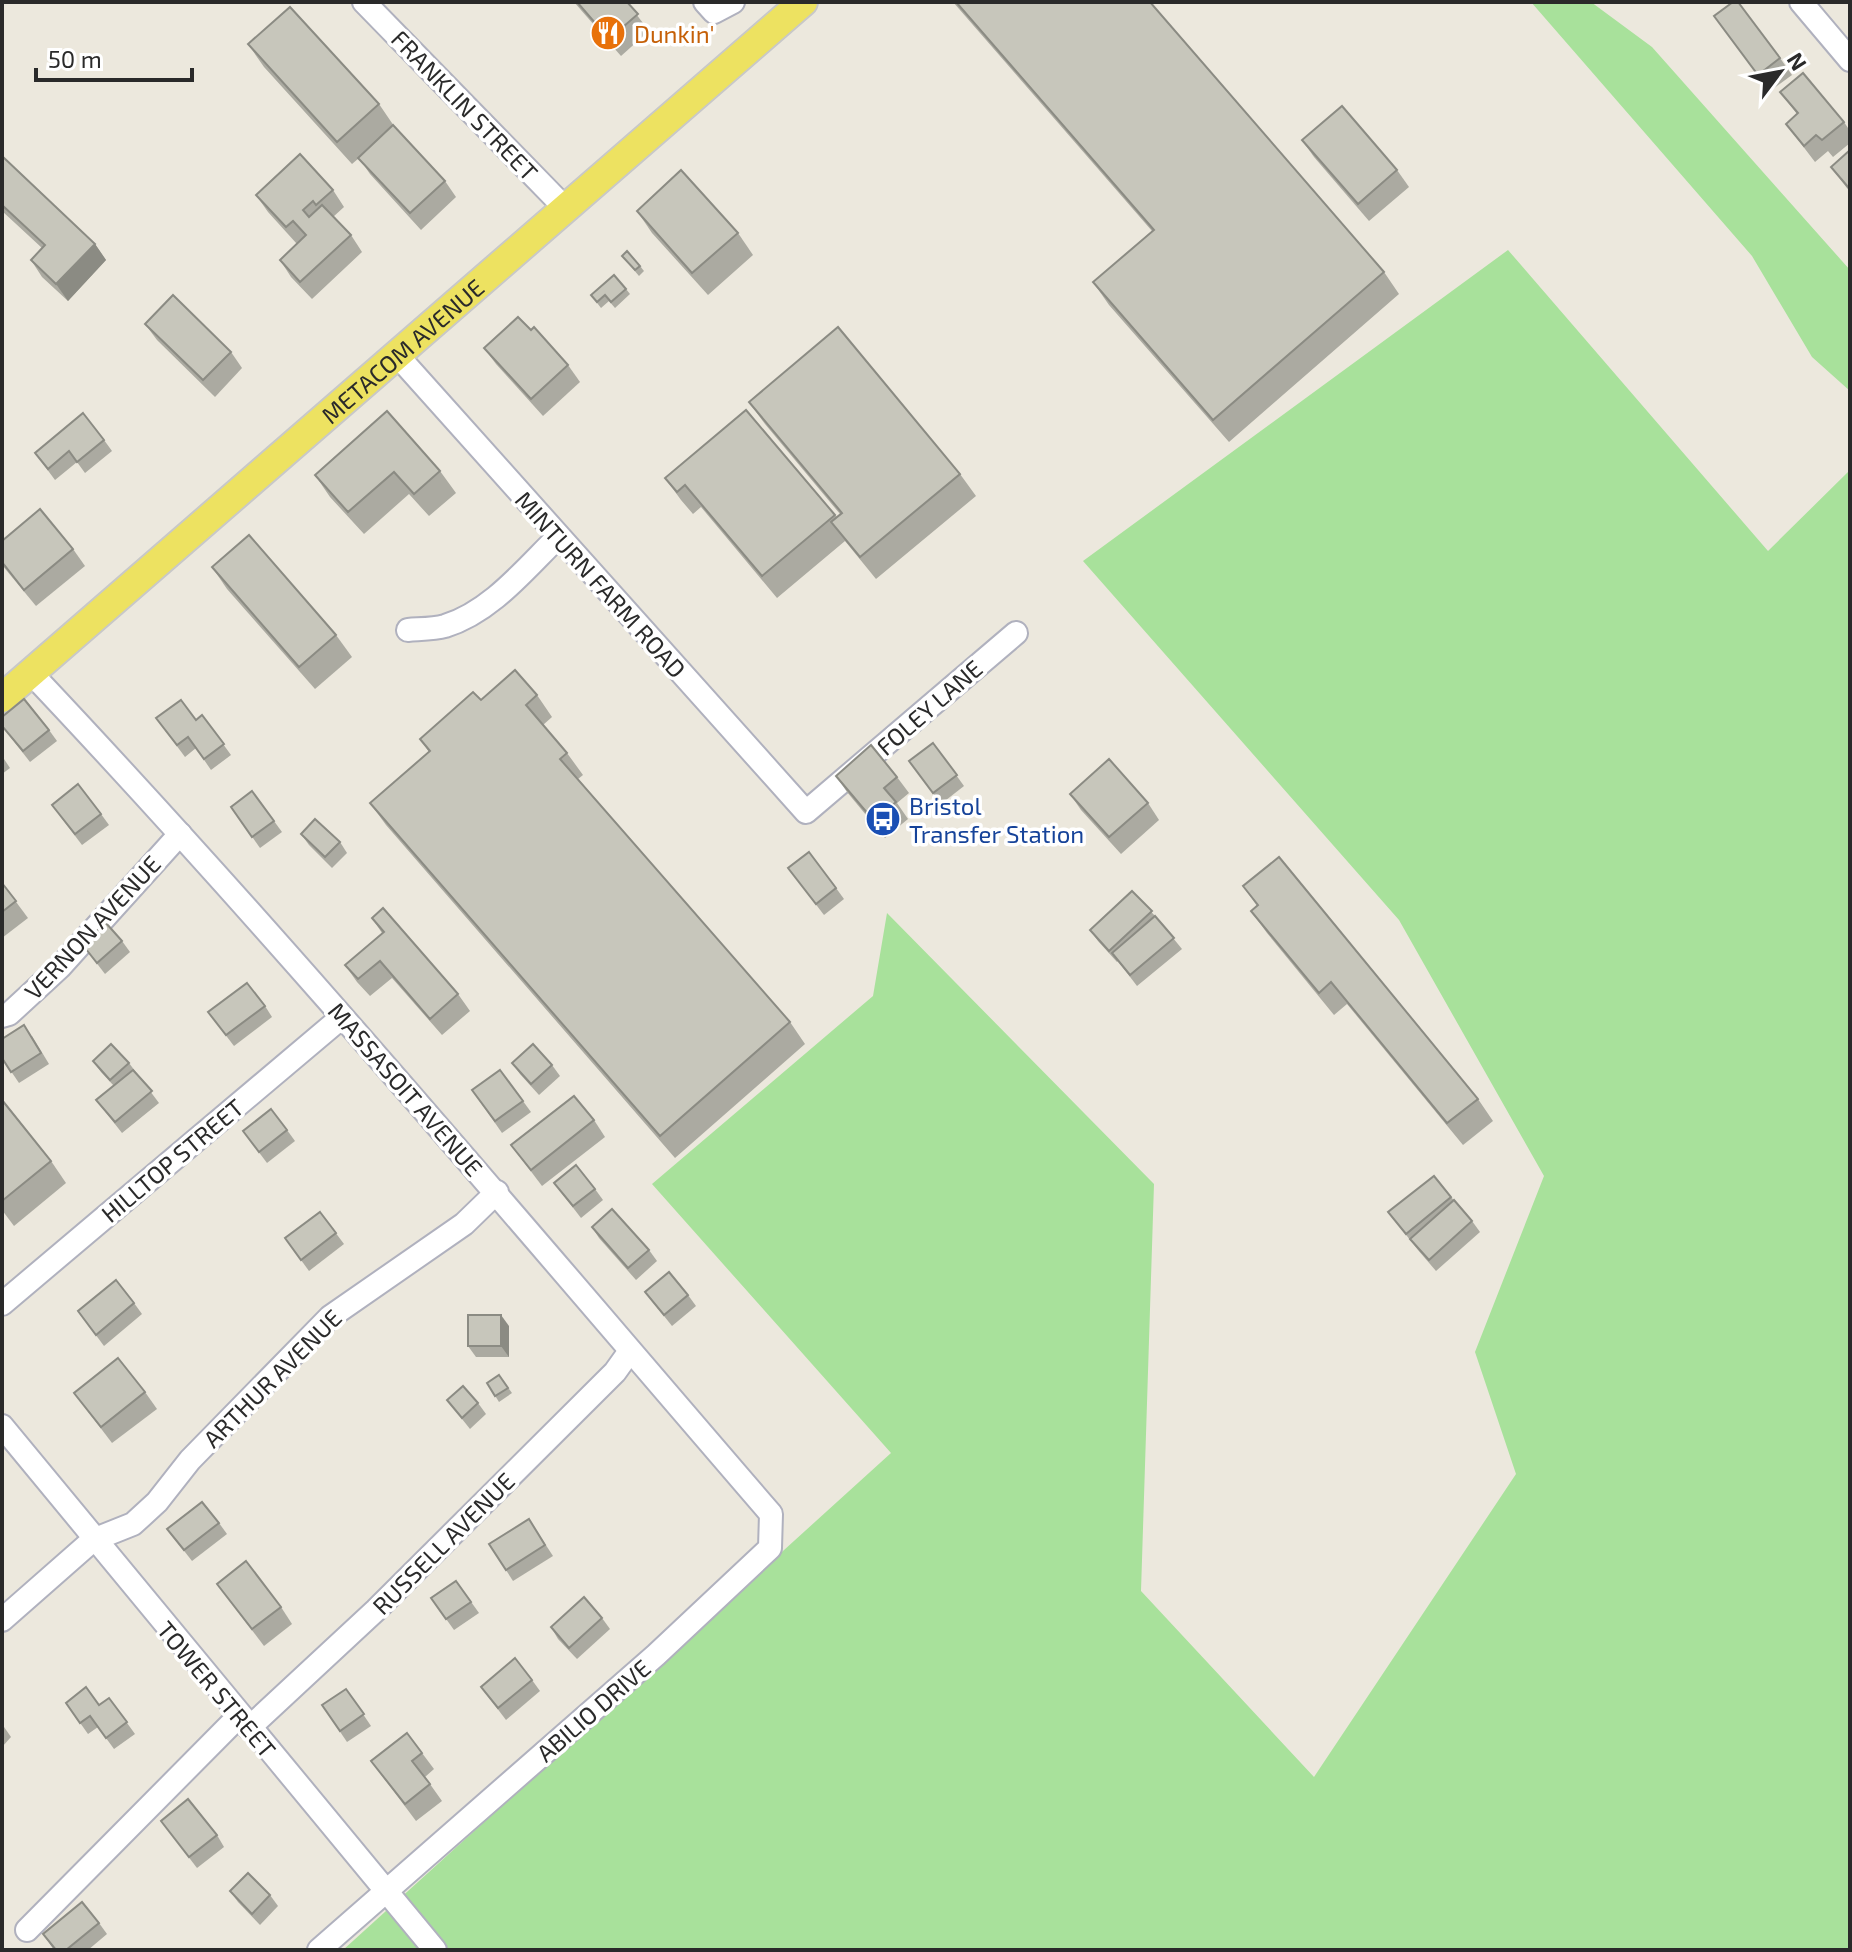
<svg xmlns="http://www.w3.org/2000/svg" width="1852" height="1952" font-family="'Exo 2',sans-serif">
<rect width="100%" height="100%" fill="#ece8dd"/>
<g fill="#a8e19b">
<path d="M1531,2H1591L1652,47L1850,270V391L1812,357L1752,256Z"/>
<path d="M1508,250L1768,551L1850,470V1950H343L891,1453L652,1184L873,996L887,913L1154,1184L1141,1591L1314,1777L1516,1474L1475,1352L1544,1176L1399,920L1083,561Z"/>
</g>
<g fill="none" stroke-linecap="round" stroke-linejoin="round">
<defs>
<g id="minor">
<path d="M364,2L565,208"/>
<path d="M705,2L714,12L733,2"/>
<path d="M1801,2L1850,60"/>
<path d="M396,354L806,812L1016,633"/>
<path d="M408,630C420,629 434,629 445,626C491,612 526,568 558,537"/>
<path d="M31,673C287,944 527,1231 771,1514L770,1548L656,1655L319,1950"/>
<path d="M2,1016L9,1014L60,967L180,834"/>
<path d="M2,1304L342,1017"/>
<path d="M2,1426L435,1950"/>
<path d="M2,1620L93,1540L133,1524L157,1502L190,1460L330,1317L464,1224L497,1192"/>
<path d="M249,1728L376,1610L615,1372L630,1351"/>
<path d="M27,1930L239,1716"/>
</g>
<g id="major">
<path id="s1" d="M2,698L803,2"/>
</g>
</defs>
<use href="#minor" stroke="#b0b1be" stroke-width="26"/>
<use href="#major" stroke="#c8c8c8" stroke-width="32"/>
<use href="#minor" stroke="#fff" stroke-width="22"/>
<use href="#major" stroke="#ede261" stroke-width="28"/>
</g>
<g fill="#abaaa1">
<path d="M574,2H627L649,31L621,56Z"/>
<path d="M953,2H1150L1384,272L1399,294L1229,442L1109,305L1093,282L1152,231Z"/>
<path d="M1714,16L1780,58L1792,75L1770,91Z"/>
<path d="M248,44L379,104L394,126L445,181L456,197L421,230L370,174L359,158L352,164L264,67Z"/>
<path d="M1780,92L1844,122L1850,131V143L1833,157L1828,151L1815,162L1786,124L1797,114Z"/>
<path d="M1302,140L1397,170L1409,187L1369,221L1314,157Z"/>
<path d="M1850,150V192L1831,167Z"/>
<path d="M2,156L95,244L106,260L68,301L42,277L31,260L42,248L2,211Z"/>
<path d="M333,190L344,207L333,217L351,235L362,252L312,299L291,277L280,260L297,244L268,212L256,195Z"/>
<path d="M637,211L738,233L753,255L708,295L652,233Z"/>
<path d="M622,256L640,266L644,271L639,276Z"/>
<path d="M626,289L630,294L615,308L609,301L601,308L591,295Z"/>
<path d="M145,324L231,352L242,368L215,397L157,340Z"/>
<path d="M531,330L568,365L580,382L543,416L496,364L484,348Z"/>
<path d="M749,402L960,474L976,496L876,579L845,541L777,598L701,507L693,514L681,500L665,478L746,410L837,517L840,514L765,424Z"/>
<path d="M104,440L112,451L85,473L77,462L55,480L35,453Z"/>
<path d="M440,471L456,493L429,516L409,494L364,534L330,497L315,475Z"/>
<path d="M2,541L73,549L85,566L36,606L2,565Z"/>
<path d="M212,567L336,635L352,657L315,689L227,589Z"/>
<path d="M537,695L552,717L543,725L567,753L583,775L578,779L790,1022L805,1044L675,1158L386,825L370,803L429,752L420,739L481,700Z"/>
<path d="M202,715L231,755L211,770L196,748L185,757L156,718L196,720Z"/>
<path d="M2,726L49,730L57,741L30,762Z"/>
<path d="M933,743L964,786L941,804L909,761Z"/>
<path d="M2,756L10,768L2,774Z"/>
<path d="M836,776L897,777L909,793L897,803L908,819L885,838L847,792Z"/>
<path d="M252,791L282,832L260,848L231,807Z"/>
<path d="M1070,794L1148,803L1159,820L1121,854L1081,810Z"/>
<path d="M101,814L109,825L82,845L60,816Z"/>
<path d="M301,834L340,842L347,853L332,868L309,845Z"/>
<path d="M788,868L836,888L844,899L824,915Z"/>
<path d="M2,883L28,918L2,938Z"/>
<path d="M1243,886L1478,1099L1493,1121L1463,1145L1347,1004L1334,1015L1267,933L1251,911L1257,906Z"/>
<path d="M1132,891L1155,916L1182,949L1137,986L1118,961L1117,962L1098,941L1090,930Z"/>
<path d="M372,918L458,994L470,1011L442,1035L392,978L370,996L357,982L345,965L382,933Z"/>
<path d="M122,941L130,952L105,974L82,944Z"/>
<path d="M265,1006L272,1017L234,1046L208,1012Z"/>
<path d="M32,1036L49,1064L19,1083L2,1058Z"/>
<path d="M93,1061L129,1063L159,1103L122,1133L96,1100L114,1086L101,1072Z"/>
<path d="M512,1063L552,1065L560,1076L539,1095L520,1074Z"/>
<path d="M500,1070L531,1112L502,1133L472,1090Z"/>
<path d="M2,1100L51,1161L66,1183L14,1226L2,1210Z"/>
<path d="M594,1120L605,1137L542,1186L511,1145Z"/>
<path d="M287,1130L295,1141L267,1163L243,1131Z"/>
<path d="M554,1183L595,1189L603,1200L581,1218Z"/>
<path d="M1451,1197L1472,1221L1480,1232L1436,1271L1418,1250L1388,1212Z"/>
<path d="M320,1212L344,1244L309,1271L285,1238Z"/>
<path d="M592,1227L649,1250L657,1261L636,1280L599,1238Z"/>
<path d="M645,1292L688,1295L696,1306L672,1326Z"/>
<path d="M134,1303L142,1314L104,1346L78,1311Z"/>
<path d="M509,1326V1357H476L468,1346Z"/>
<path d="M499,1375L512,1393L499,1402L487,1383Z"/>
<path d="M145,1392L157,1409L112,1443L74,1393Z"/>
<path d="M447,1400L478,1403L486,1414L470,1429Z"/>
<path d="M219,1523L227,1534L192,1561L167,1529Z"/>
<path d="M536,1530L553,1556L513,1581L506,1570Z"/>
<path d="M456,1581L479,1613L454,1630L431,1598Z"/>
<path d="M217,1584L281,1607L292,1624L264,1646Z"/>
<path d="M602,1618L610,1629L577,1659L558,1639L551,1627Z"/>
<path d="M532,1680L540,1691L506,1720L481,1687Z"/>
<path d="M346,1689L371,1726L347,1742L322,1705Z"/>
<path d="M109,1698L135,1734L114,1749L98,1727L88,1734L66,1703L99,1705Z"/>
<path d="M2,1724L11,1737L2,1747Z"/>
<path d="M407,1733L434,1769L425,1777L442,1801L416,1821L371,1761Z"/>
<path d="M161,1821L217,1835L224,1847L197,1868Z"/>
<path d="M230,1891L270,1895L278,1906L260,1925L238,1902Z"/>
<path d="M99,1923L107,1934L88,1950H54L43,1934Z"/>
</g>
<g fill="#8b8b83">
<path d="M95,244L106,260L68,301L56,284Z"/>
<path d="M501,1315L509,1326V1357L501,1346Z"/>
</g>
<g fill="#c7c6bb" stroke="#8b8b83" stroke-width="2">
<path d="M577,2H627L638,14L609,39Z"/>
<path d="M956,2H1150L1384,272L1213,420L1093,282L1154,230Z"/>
<path d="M1733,2H1738L1780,58L1758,75L1714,16Z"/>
<path d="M290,7L379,104L337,142L248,44Z"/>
<path d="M1803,73L1844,122L1822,140L1816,135L1804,146L1786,124L1798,113L1780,92Z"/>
<path d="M1342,106L1397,170L1358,204L1302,140Z"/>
<path d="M393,125L445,181L410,213L358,158Z"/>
<path d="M1850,150V185L1848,187L1831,167Z"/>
<path d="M300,154L333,190L316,205L313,201L303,210L309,217L322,205L351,235L300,282L280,260L306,235L293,221L286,227L256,195Z"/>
<path d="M2,156L95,244L56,284L31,260L45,245L2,205Z"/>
<path d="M681,170L738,233L692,273L637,211Z"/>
<path d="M627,251L640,266L635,270L622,256Z"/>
<path d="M614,275L626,289L611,302L605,295L597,302L591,295Z"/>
<path d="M173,295L231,352L203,380L145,324Z"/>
<path d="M518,317L531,330L534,327L568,365L531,399L484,348Z"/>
<path d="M838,327L960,474L860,557L831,522L842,513L749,402Z"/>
<path d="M746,410L835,515L762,576L685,485L677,492L665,478Z"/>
<path d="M387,411L440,471L414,494L394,472L348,512L315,475Z"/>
<path d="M83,413L104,440L77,462L69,451L48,469L35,453Z"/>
<path d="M40,509L73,549L24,590L2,562V541Z"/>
<path d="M249,535L336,635L299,667L212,567Z"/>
<path d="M515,670L537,695L526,705L567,753L560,759L790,1022L660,1136L370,803L430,751L420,739L473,692L481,700Z"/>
<path d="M24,699L49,730L23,751L2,726V717Z"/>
<path d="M181,700L196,720L202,715L224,744L204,759L188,737L177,745L156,718Z"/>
<path d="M933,743L957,775L933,793L909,761Z"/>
<path d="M871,745L897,777L884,788L896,802L874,821L836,776Z"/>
<path d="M1109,759L1148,803L1109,837L1070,794Z"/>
<path d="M78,784L101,814L75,834L52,805Z"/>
<path d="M252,791L274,821L252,837L231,807Z"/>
<path d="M315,819L340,842L325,857L301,834Z"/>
<path d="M809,852L836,888L816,904L788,868Z"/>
<path d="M1279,857L1478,1099L1447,1123L1331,982L1319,993L1251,911L1258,905L1243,886Z"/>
<path d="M2,883L16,901L2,912Z"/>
<path d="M1132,891L1152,911L1109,951L1090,930Z"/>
<path d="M383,908L458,994L430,1019L380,961L358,979L345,965L384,932L372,918Z"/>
<path d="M1155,916L1174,938L1130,975L1112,953Z"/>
<path d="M106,923L122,941L97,963L82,944Z"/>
<path d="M247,983L265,1006L226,1035L208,1012Z"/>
<path d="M24,1025L41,1053L11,1072L2,1058V1039Z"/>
<path d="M111,1044L129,1063L110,1080L93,1061Z"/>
<path d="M533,1044L552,1065L531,1084L512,1063Z"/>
<path d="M133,1070L152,1091L115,1122L96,1100Z"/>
<path d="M500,1070L523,1101L495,1121L472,1090Z"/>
<path d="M574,1096L594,1120L531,1170L511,1145Z"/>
<path d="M2,1100L51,1161L2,1201Z"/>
<path d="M271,1109L287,1130L259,1152L243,1131Z"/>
<path d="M576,1165L595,1189L573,1206L554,1183Z"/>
<path d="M1434,1176L1451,1197L1406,1234L1388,1212Z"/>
<path d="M1454,1200L1472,1221L1429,1260L1410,1239Z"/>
<path d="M612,1209L649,1250L628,1268L592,1227Z"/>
<path d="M320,1212L336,1233L301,1260L285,1238Z"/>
<path d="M669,1272L688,1295L664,1315L645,1292Z"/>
<path d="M116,1280L134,1303L96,1335L78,1311Z"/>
<rect x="468" y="1315" width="33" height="31"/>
<path d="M118,1358L145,1392L101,1427L74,1393Z"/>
<path d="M499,1375L508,1388L495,1396L487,1383Z"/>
<path d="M463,1386L478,1403L462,1418L447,1400Z"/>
<path d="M202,1502L219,1523L184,1550L167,1529Z"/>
<path d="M529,1519L545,1545L506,1570L489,1544Z"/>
<path d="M246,1561L281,1607L252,1629L217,1584Z"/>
<path d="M456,1581L471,1602L446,1619L431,1598Z"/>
<path d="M584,1597L602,1618L569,1648L551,1627Z"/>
<path d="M515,1658L532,1680L498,1708L481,1687Z"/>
<path d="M86,1687L99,1705L109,1698L127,1722L106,1738L90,1716L80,1723L66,1703Z"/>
<path d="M346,1689L364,1714L340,1731L322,1705Z"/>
<path d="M407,1733L422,1753L412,1761L430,1784L405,1804L371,1761Z"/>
<path d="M188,1799L217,1835L189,1857L161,1821Z"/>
<path d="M248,1873L270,1895L252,1914L230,1891Z"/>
<path d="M82,1902L99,1923L66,1950H56L43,1934Z"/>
</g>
<defs>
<symbol id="restaurant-disc" viewBox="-11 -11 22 22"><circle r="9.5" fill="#e8710a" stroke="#fff"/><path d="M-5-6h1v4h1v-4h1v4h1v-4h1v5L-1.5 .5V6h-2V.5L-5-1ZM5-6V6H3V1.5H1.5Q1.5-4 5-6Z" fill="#fff"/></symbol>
<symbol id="bus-disc" viewBox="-11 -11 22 22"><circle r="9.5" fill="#1a4fb4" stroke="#fff"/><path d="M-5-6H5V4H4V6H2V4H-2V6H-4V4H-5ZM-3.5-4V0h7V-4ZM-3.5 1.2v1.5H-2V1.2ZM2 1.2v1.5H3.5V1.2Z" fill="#fff"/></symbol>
</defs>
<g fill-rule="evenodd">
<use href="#restaurant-disc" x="588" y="13" width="40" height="40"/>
<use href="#bus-disc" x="863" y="799" width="40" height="40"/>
</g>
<g text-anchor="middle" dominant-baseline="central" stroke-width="7" stroke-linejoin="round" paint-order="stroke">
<g font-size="24" fill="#c56008" stroke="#fff" text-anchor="start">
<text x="634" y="33">Dunkin'</text>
</g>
<g font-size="24" fill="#2a2a2a" stroke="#fff">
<text transform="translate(465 105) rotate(46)">FRANKLIN STREET</text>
<text stroke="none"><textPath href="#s1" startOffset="530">METACOM AVENUE</textPath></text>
<text transform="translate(601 584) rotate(48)">MINTURN FARM ROAD</text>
<text transform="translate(929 707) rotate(-41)">FOLEY LANE</text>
<text transform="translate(92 927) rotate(-47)">VERNON AVENUE</text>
<text transform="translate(406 1089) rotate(49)">MASSASOIT AVENUE</text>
<text transform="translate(172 1160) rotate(-40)">HILLTOP STREET</text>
<text transform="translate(272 1378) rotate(-45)">ARTHUR AVENUE</text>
<text transform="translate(443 1543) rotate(-45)">RUSSELL AVENUE</text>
<text transform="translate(217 1689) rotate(50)">TOWER STREET</text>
<text transform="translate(593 1710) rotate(-41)">ABILIO DRIVE</text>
</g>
<g font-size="24" fill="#164399" stroke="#fff" text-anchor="start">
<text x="909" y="805">Bristol<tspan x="909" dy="28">Transfer Station</tspan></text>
</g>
</g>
<rect width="1852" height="1952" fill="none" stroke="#2a2a2a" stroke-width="8"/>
<g transform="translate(1780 72) rotate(58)" stroke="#ffffff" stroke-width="6" paint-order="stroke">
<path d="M0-6L14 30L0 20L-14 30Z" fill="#2a2a2a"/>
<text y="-12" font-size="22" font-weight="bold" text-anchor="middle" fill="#2a2a2a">N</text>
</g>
<path d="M36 68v12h156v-12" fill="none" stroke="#2a2a2a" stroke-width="4"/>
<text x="48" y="68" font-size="24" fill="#2a2a2a" stroke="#ffffff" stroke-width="6" paint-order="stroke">50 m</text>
</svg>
